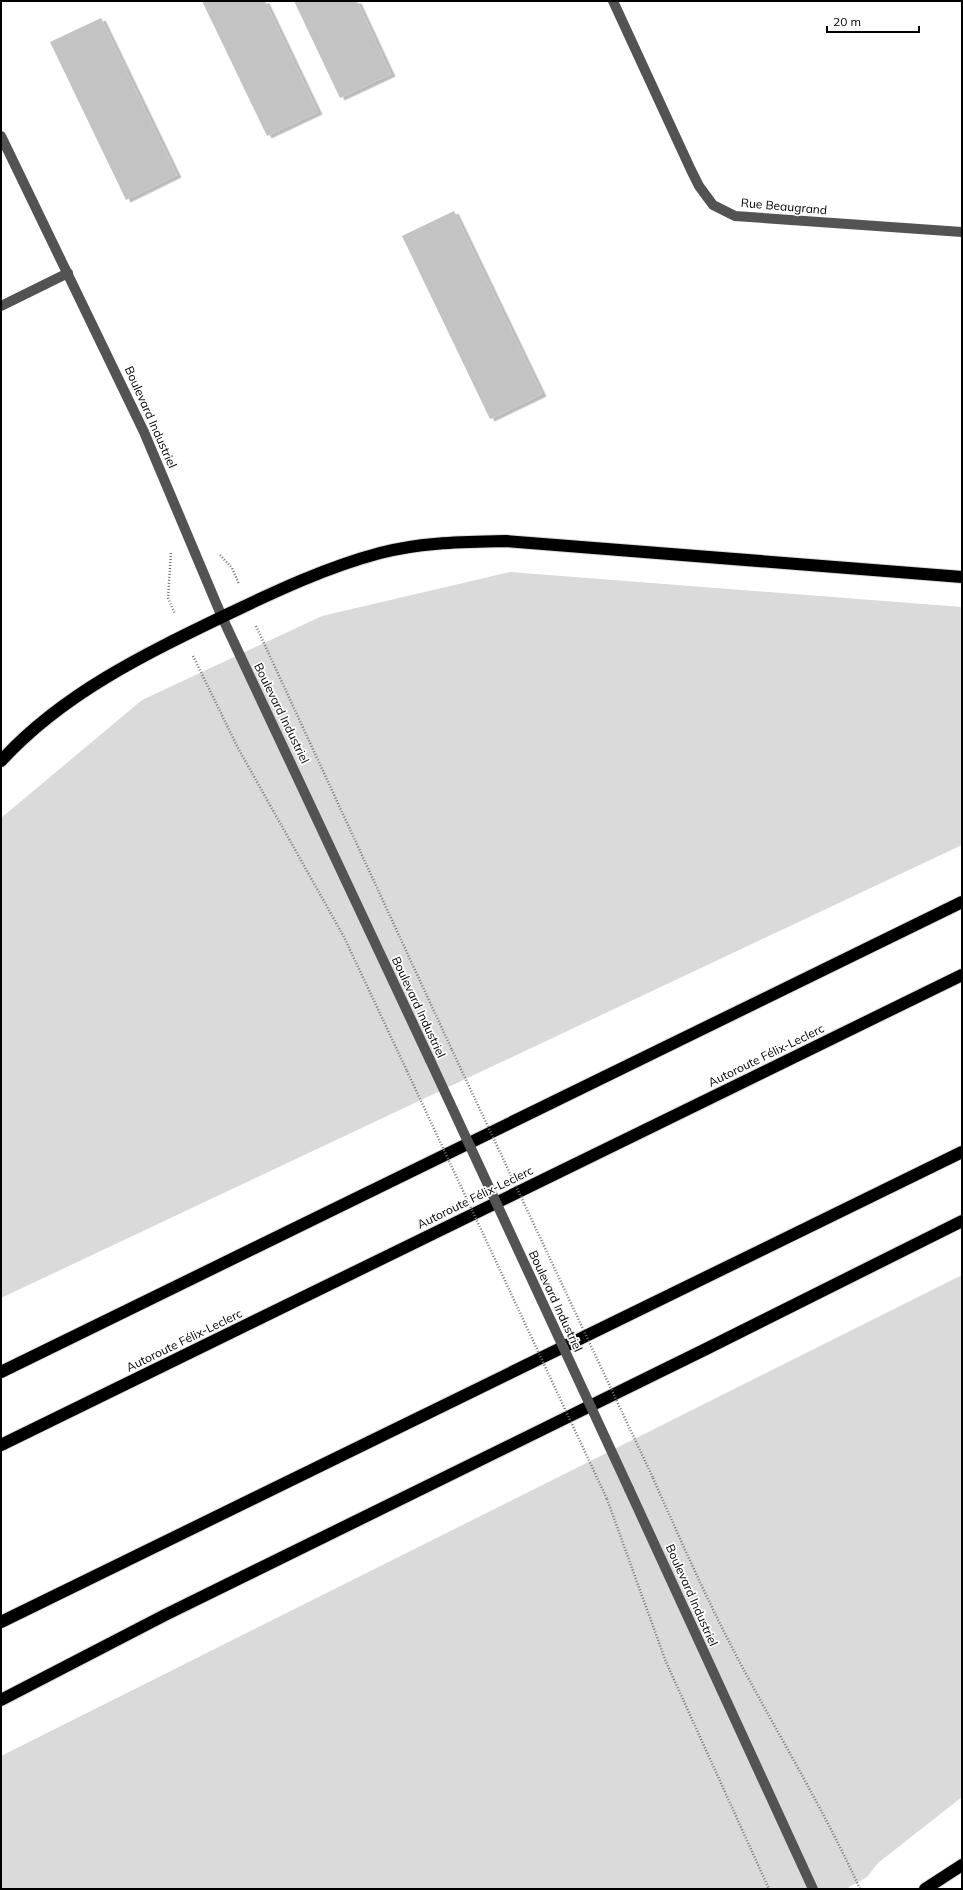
<svg xmlns="http://www.w3.org/2000/svg" width="963" height="1890" font-family="Mulish,sans-serif">
<defs>
<filter id="shadow"><feDropShadow dx="4.5" dy="2.5" stdDeviation="0" flood-color="#0004"/></filter>
</defs>
<rect width="100%" height="100%" fill="#fff"/>
<g fill="#dadada">
<path d="M510,572L962,607V845L1,1298V818L142,700L322,616Z"/>
<path d="M962,1275V1797L878,1863L867,1877L846,1889H1V1756Z"/>
</g>
<g fill="#c3c3c3" filter="url(#shadow)">
<path d="M202,1H265L318,112L267,136Z"/>
<path d="M294,1H357L391,74L340,98Z"/>
<path d="M101,18L177,175L126,200L50,42Z"/>
<path d="M454,211L542,394L490,419L402,236Z"/>
</g>
<g fill="none" stroke-linecap="round" stroke-linejoin="round">
<defs>
<g id="highway">
<path d="M1,761C62,694 145,654 226,615C276,591 327,567 380,553C421,542 464,542 506,541L962,577"/>
<path d="M1,1372L962,902"/>
<path d="M1,1445L962,975"/>
<path d="M1,1622L962,1152"/>
<path d="M1,1700L165,1615L708,1348L962,1221"/>
<path d="M925,1889L962,1865"/>
</g>
</defs>
<use href="#highway" stroke="#dbdbdb" stroke-width="14"/>
<g stroke="#757575" stroke-width="2.5" stroke-dasharray="1 2" stroke-linecap="butt">
<path d="M171,553L168,598L175,614"/>
<path d="M220,555L232,568L239,584"/>
<path d="M256,626L452,1050"/>
<path d="M193,656L238,748L344,937L407,1071"/>
<path d="M653,1478C680,1539 707,1600 738,1659C779,1736 824,1810 860,1889"/>
<path d="M607,1499L666,1662L769,1889"/>
</g>
<g stroke="#535353" stroke-width="10">
<path d="M613,1L691,170L699,186L713,205L735,216L962,232"/>
<path d="M1,136L144,432L222,617L430,1060"/>
<path d="M1,306L68,273"/>
<path d="M629,1489L813,1889"/>
</g>
<use href="#highway" stroke="#000" stroke-width="12"/>
<g stroke="#757575" stroke-width="2.5" stroke-dasharray="1 2" stroke-linecap="butt">
<path d="M452,1050L653,1478"/>
<path d="M407,1071L607,1499"/>
</g>
<path stroke="#535353" stroke-width="10" d="M430,1060L629,1489"/>
</g>
<g text-anchor="middle" dominant-baseline="central" stroke-width="3.5" stroke-linejoin="round" paint-order="stroke">
<g font-size="12" fill="#000" stroke="#fff">
<text transform="translate(784 206) rotate(5)">Rue Beaugrand</text>
<text transform="translate(151 417) rotate(66)">Boulevard Industriel</text>
<text transform="translate(282 713) rotate(64)">Boulevard Industriel</text>
<text transform="translate(419 1007) rotate(65)">Boulevard Industriel</text>
<text transform="translate(766 1055) rotate(-26)">Autoroute Félix-Leclerc</text>
<text transform="translate(475 1197) rotate(-26)">Autoroute Félix-Leclerc</text>
<text transform="translate(556 1301) rotate(65)">Boulevard Industriel</text>
<text transform="translate(184 1340) rotate(-26)">Autoroute Félix-Leclerc</text>
<text transform="translate(692 1595) rotate(66)">Boulevard Industriel</text>
</g>
</g>
<rect width="963" height="1890" fill="none" stroke="#000000" stroke-width="4"/>
<path d="M827 26v6h92v-6" fill="none" stroke="#000000" stroke-width="2"/>
<text x="833" y="26" font-size="12" fill="#000000" stroke="#ffffff" stroke-width="3" paint-order="stroke">20 m</text>
</svg>
